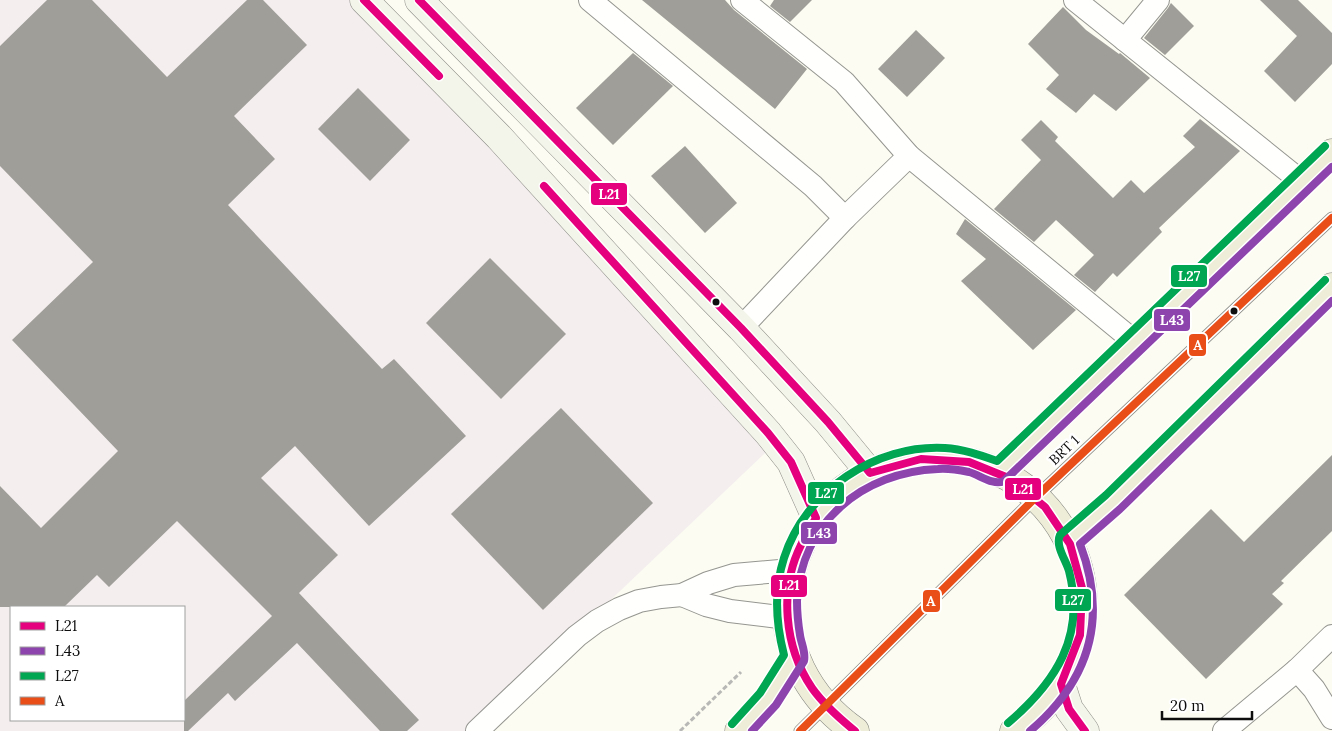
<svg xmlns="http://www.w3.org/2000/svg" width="1332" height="731" font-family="Lora,serif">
<rect width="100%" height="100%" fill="#fcfcf2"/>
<path fill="#f4eeef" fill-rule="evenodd" d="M0,0H380L785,434L473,731H0ZM11,607H184V720H11Z"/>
<g fill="#9f9e98">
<path d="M47,0H92L167,77L247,0H263L307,45L234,116L275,159L228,205L382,369L394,359L466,436L369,526L295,446L261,478L338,555L299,593L419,720L407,731H380L297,643L235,701L228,693L188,731H184V701L272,616L177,521L109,587L97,575L64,607H0V486L41,528L118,451L12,340L93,262L0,166V46Z"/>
<path d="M642,0H725L734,10L807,69L775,109Z"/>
<path d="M774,0H812L790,22L770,6Z"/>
<path d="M1260,0H1298L1332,33V64L1295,102L1264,71L1297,36Z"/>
<path d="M1171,3L1194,26L1165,55L1144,38L1168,8Z"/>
<path d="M1063,7L1086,30L1119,54L1120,53L1150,78L1116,111L1094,94L1076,113L1046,89L1059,75L1028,44Z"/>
<path d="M916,30L945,58L907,97L878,69Z"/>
<path d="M633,53L673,86L613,145L576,108Z"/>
<path d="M358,88L410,140L370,181L318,129Z"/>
<path d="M1200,119L1240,151L1159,228L1162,232L1117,277L1113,273L1095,292L1074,275L1094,255L1056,220L1034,242L994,209L1041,160L1021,140L1041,120L1058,137L1055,141L1113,198L1131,180L1144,193L1195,147L1183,136Z"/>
<path d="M685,146L737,203L705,233L651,176Z"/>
<path d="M965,219L1076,310L1033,350L961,281L986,259L956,234Z"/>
<path d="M490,258L566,334L501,399L426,323Z"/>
<path d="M561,408L653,503L543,610L451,514Z"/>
<path d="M1332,455V531L1281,581L1284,583L1272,594L1283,604L1206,679L1124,595L1211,509L1244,542Z"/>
</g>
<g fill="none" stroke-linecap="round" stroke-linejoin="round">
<defs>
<path id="lane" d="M800,731L1036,497L1332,218"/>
<g id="street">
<path d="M590,0L813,186L845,218L741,328"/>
<path d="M742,0L844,82L909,156L1135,342"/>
<path d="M1075,0L1302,182"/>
<path d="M1125,40L1158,0"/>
<path d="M845,218L909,156"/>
<path d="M682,595L706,605L730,611L787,618"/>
<path d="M1297,670L1314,689L1332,718"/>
<path d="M477,731L577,636L597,621L619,609L639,601L661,597L682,595L708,583L734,575L791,570"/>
<path d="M1224,731L1297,670L1332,636"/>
</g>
<g id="secondary">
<path d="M364,0L499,137L768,433L791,462L816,518"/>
<path d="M419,0L741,328L828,422L870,473"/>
<path d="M1061,684L1069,709L1085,731"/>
</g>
<g id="primary">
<path d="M999,473L1332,153"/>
<path d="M1068,541L1113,502L1332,287"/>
<path d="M739,731L768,699L795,657"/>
<path d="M855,731C809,699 780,646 788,590C794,546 817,506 854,482C886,462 923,454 960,460C1056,476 1111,580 1069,668C1057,695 1038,714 1014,731"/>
</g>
</defs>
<use href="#lane" stroke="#959591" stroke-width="13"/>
<use href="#street" stroke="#959591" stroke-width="24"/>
<use href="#secondary" stroke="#8c8c87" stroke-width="29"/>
<use href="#primary" stroke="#82827e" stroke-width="29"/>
<path stroke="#b8b8b6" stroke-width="3" stroke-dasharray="5 2.5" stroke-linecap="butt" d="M680,731L741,672"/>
<use href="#lane" stroke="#fffffd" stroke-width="11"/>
<use href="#street" stroke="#fffffd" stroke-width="22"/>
<use href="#secondary" stroke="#f4f5ea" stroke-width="28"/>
<use href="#primary" stroke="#ededd8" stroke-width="28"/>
<defs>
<g id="bus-1">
<path d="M364,0L439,76"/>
<path d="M419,0L741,328L828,422L870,473L921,459L969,462L1011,479L1045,507L1070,544L1082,588L1080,635L1061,684L1069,709L1085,731"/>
<path d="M544,186L768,433L791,462L816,518C811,527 805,536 801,545C779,589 784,647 812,688C824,705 839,718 855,731"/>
</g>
<g id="bus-2">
<path d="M752,731L776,705L804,661C806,652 801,643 800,635C798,623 797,612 797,601C801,522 863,472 938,469C948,468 959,470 969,472C980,475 993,486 1004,481L1332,167"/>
<path d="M1030,731C1090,680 1108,618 1080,544L1120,509L1332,301"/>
</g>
<g id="bus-3">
<path d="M1008,723C1055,683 1086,637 1069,571C1066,560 1055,546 1060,535L1106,495L1325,280"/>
<path d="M732,724L760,693L784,655C776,624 774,589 784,558C805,491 876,444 945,448C963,449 980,455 997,461L1325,146"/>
</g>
<path id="bus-4" d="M800,731L1036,497L1332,218"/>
</defs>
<use href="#bus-1" stroke="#fff" stroke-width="11"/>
<use href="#bus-2" stroke="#fff" stroke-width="11"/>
<use href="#bus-3" stroke="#fff" stroke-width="11"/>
<use href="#bus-4" stroke="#fff" stroke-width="11"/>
<use href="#bus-1" stroke="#e5007d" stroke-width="8"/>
<use href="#bus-2" stroke="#8e44ad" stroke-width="8"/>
<use href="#bus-3" stroke="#00a651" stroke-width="8"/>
<use href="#bus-4" stroke="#e94e19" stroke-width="8"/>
</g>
<g fill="#0e0e0e" stroke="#fff" stroke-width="2">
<circle cx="716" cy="302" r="4.5"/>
<circle cx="1234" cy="311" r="4.5"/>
</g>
<g text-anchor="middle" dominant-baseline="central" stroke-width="5" stroke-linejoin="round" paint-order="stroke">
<g font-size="14" fill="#0e0e0e" stroke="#fff">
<text transform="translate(1064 450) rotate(-44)">BRT 1</text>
</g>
</g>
<g stroke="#fff" stroke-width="2">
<rect x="590" y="182" width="38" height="24" rx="5" fill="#e5007d"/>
<rect x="1170" y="264" width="38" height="24" rx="5" fill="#00a651"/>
<rect x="1153" y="308" width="38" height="24" rx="5" fill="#8e44ad"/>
<rect x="1188" y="333" width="19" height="24" rx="5" fill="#e94e19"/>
<rect x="1004" y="477" width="38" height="24" rx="5" fill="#e5007d"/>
<rect x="807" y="481" width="38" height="24" rx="5" fill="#00a651"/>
<rect x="800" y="521" width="38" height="24" rx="5" fill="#8e44ad"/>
<rect x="770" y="574" width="38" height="24" rx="5" fill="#e5007d"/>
<rect x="1054" y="588" width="38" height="24" rx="5" fill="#00a651"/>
<rect x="922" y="589" width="19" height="24" rx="5" fill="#e94e19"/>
</g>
<g font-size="14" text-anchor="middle" font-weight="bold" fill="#fff">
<text x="609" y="199">L21</text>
<text x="1189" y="281">L27</text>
<text x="1172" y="325">L43</text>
<text x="1198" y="350">A</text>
<text x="1023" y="494">L21</text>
<text x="826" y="498">L27</text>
<text x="819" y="538">L43</text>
<text x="789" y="590">L21</text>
<text x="1073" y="605">L27</text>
<text x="931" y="606">A</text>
</g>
<rect x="10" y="606" width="175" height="115" fill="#ffffff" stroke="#9f9f9f"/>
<rect x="20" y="622" width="25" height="8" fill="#e5007d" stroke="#9f9f9f"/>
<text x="55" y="631" font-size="15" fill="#0e0e0e">L21</text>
<rect x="20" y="647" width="25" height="8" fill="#8e44ad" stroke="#9f9f9f"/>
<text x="55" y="656" font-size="15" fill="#0e0e0e">L43</text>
<rect x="20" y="672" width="25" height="8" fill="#00a651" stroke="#9f9f9f"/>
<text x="55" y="681" font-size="15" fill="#0e0e0e">L27</text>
<rect x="20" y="697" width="25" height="8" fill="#e94e19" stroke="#9f9f9f"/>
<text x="55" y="706" font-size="15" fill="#0e0e0e">A</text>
<path d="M1162 711v8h90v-8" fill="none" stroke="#0e0e0e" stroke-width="2.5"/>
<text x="1170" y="711" font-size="15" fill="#0e0e0e" stroke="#ffffff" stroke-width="4" paint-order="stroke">20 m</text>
</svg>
